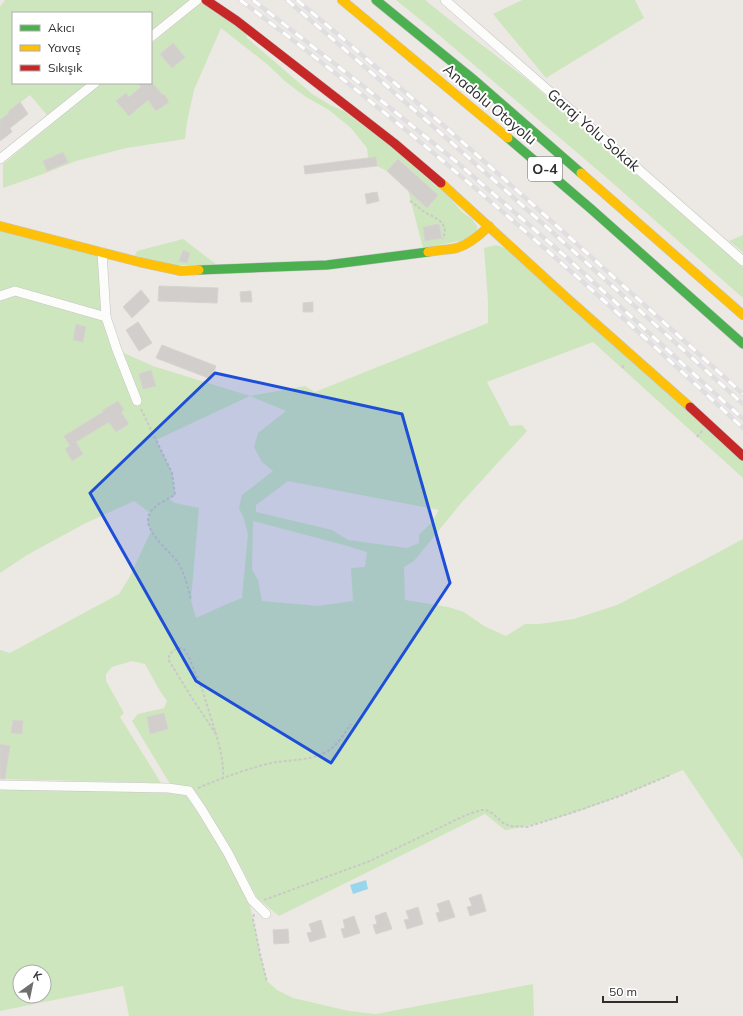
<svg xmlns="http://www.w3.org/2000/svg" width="743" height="1016" font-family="Mulish,sans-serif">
<rect width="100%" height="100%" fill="#ece8e4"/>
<g fill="#cee6be" fill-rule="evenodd">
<path d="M5,0H189L151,31V13H13V83H87L47,115L30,95L8,112L17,123L9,128L0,120V7Z"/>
<path d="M396,0H425L465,32L528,80L743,267V298L608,179L433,30Z"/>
<path d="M522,0H635L644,18L546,78L493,14Z"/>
<path d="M202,2L246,33L247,38L311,93L330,105L344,111L395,150L451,199L462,212L471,218L477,226V232L470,239L423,248L408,190L427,208L438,195L399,159L387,171L377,166L376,157L368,158L367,148L351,128L329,110L306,97L286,82L267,64L221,28L194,90L187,122L185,139L126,148L76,161L43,174L3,188V164L102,83H151V44Z"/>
<path d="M0,226L102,252L106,317L117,350L153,366L250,396L305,386L315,392L488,323V301L484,248L496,245L508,249L743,461V478L593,342L487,382L510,426L522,425L527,431L462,502L414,561L404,567L405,600L448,607L464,612L484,626L506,636L525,624H539L574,619L617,605L704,560L743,539V859L683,770C625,794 567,820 505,830L485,814L279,916L257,898L241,867L193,790L170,784L132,721L138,714L164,708L167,701L160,691L145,664L132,661L112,667L106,674V681L124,713L120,717L161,783L0,779V650L10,653L119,594L129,578L151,531L148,522L150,513L134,501L84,524L27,555L0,573ZM250,396L286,411L258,433L254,447L262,462L273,471L242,495L239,508L244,519L248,534L242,598L227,604L196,618L191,600L199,508L175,503L169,499L175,495L172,473L156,440ZM288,481L439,510L431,523L419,535V543L407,548L348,540L332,530L256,512V505ZM253,521L344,545L367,552L365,567L351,568L353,601L318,606L262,601L258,580L252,569Z"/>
<path d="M743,235V252L729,241Z"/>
<path d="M183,239L217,265H170L134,257L137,251Z"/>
<path d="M0,789L176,793L187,796L222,851L234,871L250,905L260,954L267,981L277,990L293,998L349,1011L376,1014L533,984L534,1016H129L123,986L0,1011ZM20,972H44V996H20Z"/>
</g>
<path fill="#99d6ec" d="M366,880L368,889L353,894L350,885Z"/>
<g fill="#d1cecb" stroke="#d7d4d0">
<path d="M173,43L185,57L172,68L160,54Z"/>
<path d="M138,83H152L163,95L164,94L169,102L156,111L148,100L129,116L116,101L126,93L129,97L141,87Z"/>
<path d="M20,102L28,114L10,128L12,132L0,141V120L9,113L8,112Z"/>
<path d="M63,152L68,162L47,171L43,161Z"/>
<path d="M376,157L377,166L305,174L304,166Z"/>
<path d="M398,159L438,195L427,208L387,171Z"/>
<path d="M377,192L379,201L367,204L365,194Z"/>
<path d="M439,224L442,238L425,241L423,227Z"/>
<path d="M183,250L190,253L187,263L179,261Z"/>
<path d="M159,286L218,288L217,303L158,301Z"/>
<path d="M141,290L150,301L132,318L123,307Z"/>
<path d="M251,291L252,302H241L240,292Z"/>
<path d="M313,302V312H303V303Z"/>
<path d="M138,322L152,343L139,351L126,330Z"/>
<path d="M76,324L86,327L83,342L73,340Z"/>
<path d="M162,345L216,366L211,379L156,358Z"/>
<path d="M151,370L156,386L143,389L139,374Z"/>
<path d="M118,401L124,410L121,412L129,424L116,432L109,422L76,442L83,454L72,461L65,449L71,445L70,446L64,436L103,412V410Z"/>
<path d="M164,713L168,729L150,734L147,717Z"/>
<path d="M13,720L23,721L22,734L11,733Z"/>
<path d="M0,744L10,746L5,779H0Z"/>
<path d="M481,894L486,911L470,916L467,907L472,906L469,898Z"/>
<path d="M449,900L455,917L439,922L436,913L440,912L437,904Z"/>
<path d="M418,907L423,924L407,929L404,920L409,919L406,911Z"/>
<path d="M386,912L392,929L376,934L373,925L377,924L375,916Z"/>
<path d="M354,916L360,933L344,938L341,929L345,928L343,920Z"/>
<path d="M321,920L326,937L310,942L307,933L312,932L309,924Z"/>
<path d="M288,929L289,943L274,944L273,930Z"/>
</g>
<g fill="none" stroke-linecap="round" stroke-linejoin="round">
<defs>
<g id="street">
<path d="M445,0L743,261"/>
<path d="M151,37L197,0"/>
<path d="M0,159L95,83"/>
<path d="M0,296L15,291L106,317L102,252"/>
<path d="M106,317L117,350L137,401"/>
<path d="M0,785L168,788L189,791L202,810L228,853L252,900L266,914"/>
</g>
<g id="fast">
<path d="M376,0L473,79L581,173"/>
<path d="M508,138L590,208L743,344"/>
<path d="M199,270L327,265L428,252"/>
</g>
<g id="slow">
<path d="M342,0L508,138"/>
<path d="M581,173L743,315"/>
<path d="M441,183L568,299L690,407"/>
<path d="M0,226L139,262L181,271L199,270"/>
<path d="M428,252C438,250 448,250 457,248C470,244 480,235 489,226"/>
</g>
<g id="jam">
<path d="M206,0L237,21L394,143L441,183"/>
<path d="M690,407L743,456"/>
</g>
</defs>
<use href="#street" stroke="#c5c4c5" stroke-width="10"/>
<use href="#fast" stroke="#c5c4c5" stroke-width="10"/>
<use href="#slow" stroke="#c5c4c5" stroke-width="10"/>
<use href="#jam" stroke="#c5c4c5" stroke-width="10"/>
<g stroke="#c9c9c8" stroke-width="2" stroke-dasharray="3 2" stroke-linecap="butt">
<path d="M410,201C415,204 419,208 423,211C434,218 450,221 443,239"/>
<path d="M622,368L625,364"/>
<path d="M141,409L172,473L175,495C168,499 154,505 150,513C140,530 171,551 179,564C185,575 188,588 191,600"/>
<path d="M697,437L702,431"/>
<path d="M216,734L192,698L168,659C171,651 175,648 183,648L188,655L202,689L216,734C220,748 224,764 223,778"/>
<path d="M198,788C220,779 243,770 267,764C286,759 306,762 324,753C336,748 343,735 351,724"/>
<path d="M264,900L370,861L466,815L481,810H486L492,813L503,823L510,826L527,827L571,813L620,796L670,775"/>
<path d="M254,914L253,919L260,954L267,982"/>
</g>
<use href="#street" stroke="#fcfcfb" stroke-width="9"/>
<use href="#fast" stroke="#4caf50" stroke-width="9"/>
<use href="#slow" stroke="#ffc107" stroke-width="9"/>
<use href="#jam" stroke="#c62828" stroke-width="9"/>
<defs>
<g id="rail">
<path d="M240,0C350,82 456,170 559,261C621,315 682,372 743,428"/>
<path d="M253,0L367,89L459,164L566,257L743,419"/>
<path d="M287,0C442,132 592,267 743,404"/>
<path d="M297,0C449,127 596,261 743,394"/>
</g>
</defs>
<use href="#rail" stroke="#dfdfe1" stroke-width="4.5"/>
<use href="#rail" stroke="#fff" stroke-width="3" stroke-dasharray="9" stroke-linecap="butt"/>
</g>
<path fill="#1d4ed8" fill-opacity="0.2" stroke="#1d4ed8" stroke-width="3" stroke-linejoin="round" d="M215,373L402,414L450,583L331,763L196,681L90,493Z"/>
<g text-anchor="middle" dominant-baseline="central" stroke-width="4" stroke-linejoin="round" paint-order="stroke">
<rect fill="#fff" stroke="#6d6d6d" stroke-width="1" x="528" y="157" width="34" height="24" rx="3"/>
<g font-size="14" font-weight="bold" fill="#2e2e2e">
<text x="545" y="169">O-4</text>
</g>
<g font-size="15" fill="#2e2e2e" stroke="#fff">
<text transform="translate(490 104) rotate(40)">Anadolu Otoyolu</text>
<text transform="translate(594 130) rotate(41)">Garaj Yolu Sokak</text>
</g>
</g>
<rect x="12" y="12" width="140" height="72" fill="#ffffff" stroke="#ababab"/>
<rect x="20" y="25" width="20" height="6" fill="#4caf50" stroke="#ababab"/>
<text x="48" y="32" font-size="12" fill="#2e2e2e">Akıcı</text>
<rect x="20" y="45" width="20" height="6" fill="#ffc107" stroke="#ababab"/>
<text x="48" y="52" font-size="12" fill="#2e2e2e">Yavaş</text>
<rect x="20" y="65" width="20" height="6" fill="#c62828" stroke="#ababab"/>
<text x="48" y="72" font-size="12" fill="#2e2e2e">Sıkışık</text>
<g transform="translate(32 984) rotate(33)"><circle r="19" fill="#ffffff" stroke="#ababab"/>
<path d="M0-3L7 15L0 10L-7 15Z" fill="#706f6e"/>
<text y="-6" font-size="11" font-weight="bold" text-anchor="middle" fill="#2e2e2e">K</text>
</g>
<path d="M603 996v6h74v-6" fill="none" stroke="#2e2e2e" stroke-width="2"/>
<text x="609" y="996" font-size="12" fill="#2e2e2e" stroke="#ffffff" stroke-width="3" paint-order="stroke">50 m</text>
</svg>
